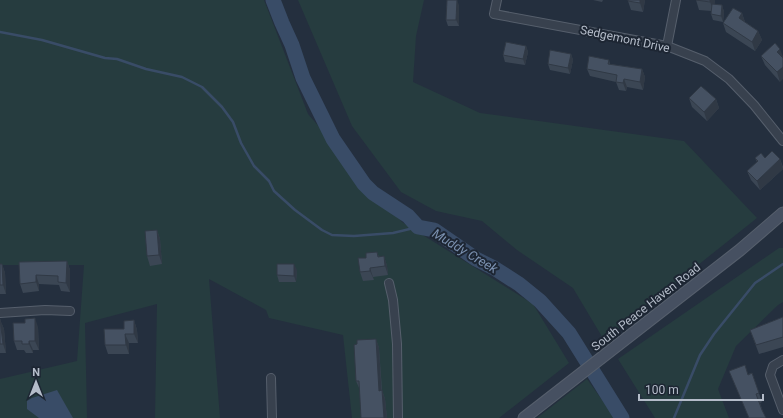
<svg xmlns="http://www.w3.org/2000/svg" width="783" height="418" font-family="Roboto,sans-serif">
<rect width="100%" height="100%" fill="#242f3e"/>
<g fill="#263c3f">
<path d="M0,0H264L308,114L402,222L533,304L569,363L499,418H352L343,335L269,318L266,310L209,279L220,418H155L157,304L85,323L87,418H0V379L77,361L84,265H0Z"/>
<path d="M298,0H424L416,36L413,82L480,113L684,141L757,218L604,340L573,288L517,250L482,221L436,211L401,192L352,126Z"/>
<path d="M779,248H783V302L778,305L736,346L718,389L729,418H655L618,359Z"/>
<path d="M587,379L615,418H537Z"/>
</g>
<path fill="#394c67" d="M57,390L73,418H39L27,409V401L32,398Z"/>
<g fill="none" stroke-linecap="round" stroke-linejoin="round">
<g stroke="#394c67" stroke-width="2.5">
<path d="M0,32L42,40L105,58L117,59L146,69L182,77L202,87L222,107L233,122L241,143L254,166L269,181L274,191L295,210L322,230L332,235L354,236L393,233L418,227"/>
<path d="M674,418L700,355L714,334L755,283L783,264"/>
</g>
<path stroke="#394c67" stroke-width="15" d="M273,0L282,23L292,45L303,78L333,139L364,184L373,193L408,216L418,227L434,230L476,259L494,268L519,284L540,301L569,333L622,418"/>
<defs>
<g id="minor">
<path d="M497,0L494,14L667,46L705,61L729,79L754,105L783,141"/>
<path d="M667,46L676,0"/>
<path d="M389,283L393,300L397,344L398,418"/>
<path d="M0,313L45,310L70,311"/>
<path d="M783,360L773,366L770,375L783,410"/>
<path d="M271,378L272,418"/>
</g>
<path id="secondary" d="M524,418L740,250L783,213"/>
</defs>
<use href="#minor" stroke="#565f6c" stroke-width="10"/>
<use href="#secondary" stroke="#565f6c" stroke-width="13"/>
<use href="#minor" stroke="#38414e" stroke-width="8"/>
<use href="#secondary" stroke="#465061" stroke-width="11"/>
</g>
<g fill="#3b4654">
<path d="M593,0H603L602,2Z"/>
<path d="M645,0L643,12L631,10L628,1Z"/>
<path d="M696,0H715L714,5H722L724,12L723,22L713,20L711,14V11L699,10Z"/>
<path d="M459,5V26H448L446,20Z"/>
<path d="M742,13L745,22L758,31L762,40L755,51L726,32L723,23Z"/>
<path d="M775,43L780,82L765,65L761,56Z"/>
<path d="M526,46L528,52L525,65L505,62L503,55Z"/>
<path d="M571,54L573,60L570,74L550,70L548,64Z"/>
<path d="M609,60L610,64L642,69L645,77L643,90L627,87L626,91L619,90L616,82L590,76L587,69Z"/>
<path d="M689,98L716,99L719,108L707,121L692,107Z"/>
<path d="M755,158H765L780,159L783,167V169L760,190L751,180L747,171L757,162Z"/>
<path d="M157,230L160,239L162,264L150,266L147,256Z"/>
<path d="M377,252L379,257L384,256L387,266L388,275L373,277L374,280L363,281L360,272L366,258Z"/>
<path d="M67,261L70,270V292L61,291L59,285L39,284V291L23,293L20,284L19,262Z"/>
<path d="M0,264H2L5,273L6,294H0Z"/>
<path d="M297,270L296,282H279L277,275Z"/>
<path d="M783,317V347L759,354L750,330Z"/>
<path d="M0,320L4,329L6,353H0Z"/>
<path d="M134,320L137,330L138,343H129V354H108L105,345Z"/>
<path d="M38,327L39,350H33V353H26L24,350H17L14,341Z"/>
<path d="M376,339L379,348L382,390L385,399L387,418H361L360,390L356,381L357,344Z"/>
<path d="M729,371L748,374L752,373L762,402L760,403L763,412L766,418H749Z"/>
</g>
<g fill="#303945">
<path d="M457,0L459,5V26L456,20Z"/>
<path d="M640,0H645L643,12L640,3Z"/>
<path d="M710,0H715L714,11L710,2Z"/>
<path d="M722,5L724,12L723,22L721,16Z"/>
<path d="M742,13L745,23L739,18Z"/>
<path d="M758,31L762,40L755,51L752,42Z"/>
<path d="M526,46L528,52L525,65L523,59Z"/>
<path d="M780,49L783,57V58L777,52Z"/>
<path d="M571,54L573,60L570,74L568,68Z"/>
<path d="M783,67V79L780,82L777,72Z"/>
<path d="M642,69L645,77L643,90L640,82Z"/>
<path d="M624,79L627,87L626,91L623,83Z"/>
<path d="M716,99L719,108L707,121L704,112Z"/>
<path d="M780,159L783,169L760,190L757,181Z"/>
<path d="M157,230L160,239L162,264L159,255Z"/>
<path d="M384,256L387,266L388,275L385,266Z"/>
<path d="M67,261L70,270V292L66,283Z"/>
<path d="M2,264L5,273L6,294L3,285Z"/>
<path d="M294,264L297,270L296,282L294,276Z"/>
<path d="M370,268L374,280L370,271Z"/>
<path d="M36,275L39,284V291L36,282Z"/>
<path d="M35,318L38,327L39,350L35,341Z"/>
<path d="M0,319L4,329L6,353L3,344Z"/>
<path d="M134,320L137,330L138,343L134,334Z"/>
<path d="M125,334L129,343V354L126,345Z"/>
<path d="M376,339L379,348L382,400L379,391Z"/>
<path d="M29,341L33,350V353L29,344Z"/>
<path d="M382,390L385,399L387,418H384Z"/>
</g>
<g fill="#455162" stroke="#303945">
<path d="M447,0H457L456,20H446Z"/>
<path d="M628,0H640V3L628,1Z"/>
<path d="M696,0H710V2Z"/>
<path d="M712,4L722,5L721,16L711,14Z"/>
<path d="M733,8L742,13L739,18L758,31L752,42L723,23Z"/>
<path d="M506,42L526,46L523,59L503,55Z"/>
<path d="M775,43L780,49L777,52L783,58V67L777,72L761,56Z"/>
<path d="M550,50L571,54L568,68L548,64Z"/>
<path d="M589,56L609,60L608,64L642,69L640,82L624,79L623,83L616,82L617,75L587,69Z"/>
<path d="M701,86L716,99L704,112L689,98Z"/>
<path d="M772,151L780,159L757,181L747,171L758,161L755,158L761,153L765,158Z"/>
<path d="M157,230L159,255L147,256L145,231Z"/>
<path d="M377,252L378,257L384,256L385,266L370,268V271L360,272L358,258H366V253Z"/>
<path d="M67,261L66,283L58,282V276L36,275V282L20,284L19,262Z"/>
<path d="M0,264H2L3,285H0Z"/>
<path d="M277,264H294V276L277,275Z"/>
<path d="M783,317V337L756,345L750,330Z"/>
<path d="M35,318V341H29V344H22V341H14L13,323H25V319Z"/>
<path d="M0,320V319L3,344H0Z"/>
<path d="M134,320V334H125L126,345H105L104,329H124V321Z"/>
<path d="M376,339L379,391L382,390L384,418H361L359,381H356L354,345L357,344V340Z"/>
<path d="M745,365L748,375L752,373L759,393L756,394L762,410L766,418H749L729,371Z"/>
</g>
<g text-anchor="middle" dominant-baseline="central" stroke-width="4" stroke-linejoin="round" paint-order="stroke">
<g font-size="12" fill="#b4bcc9" stroke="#1d2633">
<text transform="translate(625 39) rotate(12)">Sedgemont Drive</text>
<text transform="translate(646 307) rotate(-38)">South Peace Haven Road</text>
</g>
<g font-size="13" font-style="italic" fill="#7c92b1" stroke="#1d2633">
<text transform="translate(465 251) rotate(31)">Muddy Creek</text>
</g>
</g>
<g transform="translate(36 382)" stroke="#1d2633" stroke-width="3" paint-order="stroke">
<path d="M0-3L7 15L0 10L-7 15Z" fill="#b4bcc9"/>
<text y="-6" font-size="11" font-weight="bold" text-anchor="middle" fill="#b4bcc9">N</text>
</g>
<path d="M639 394v6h124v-6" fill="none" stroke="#b4bcc9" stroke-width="2"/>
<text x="645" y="394" font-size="12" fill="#b4bcc9" stroke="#1d2633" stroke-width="3" paint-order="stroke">100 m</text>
</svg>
